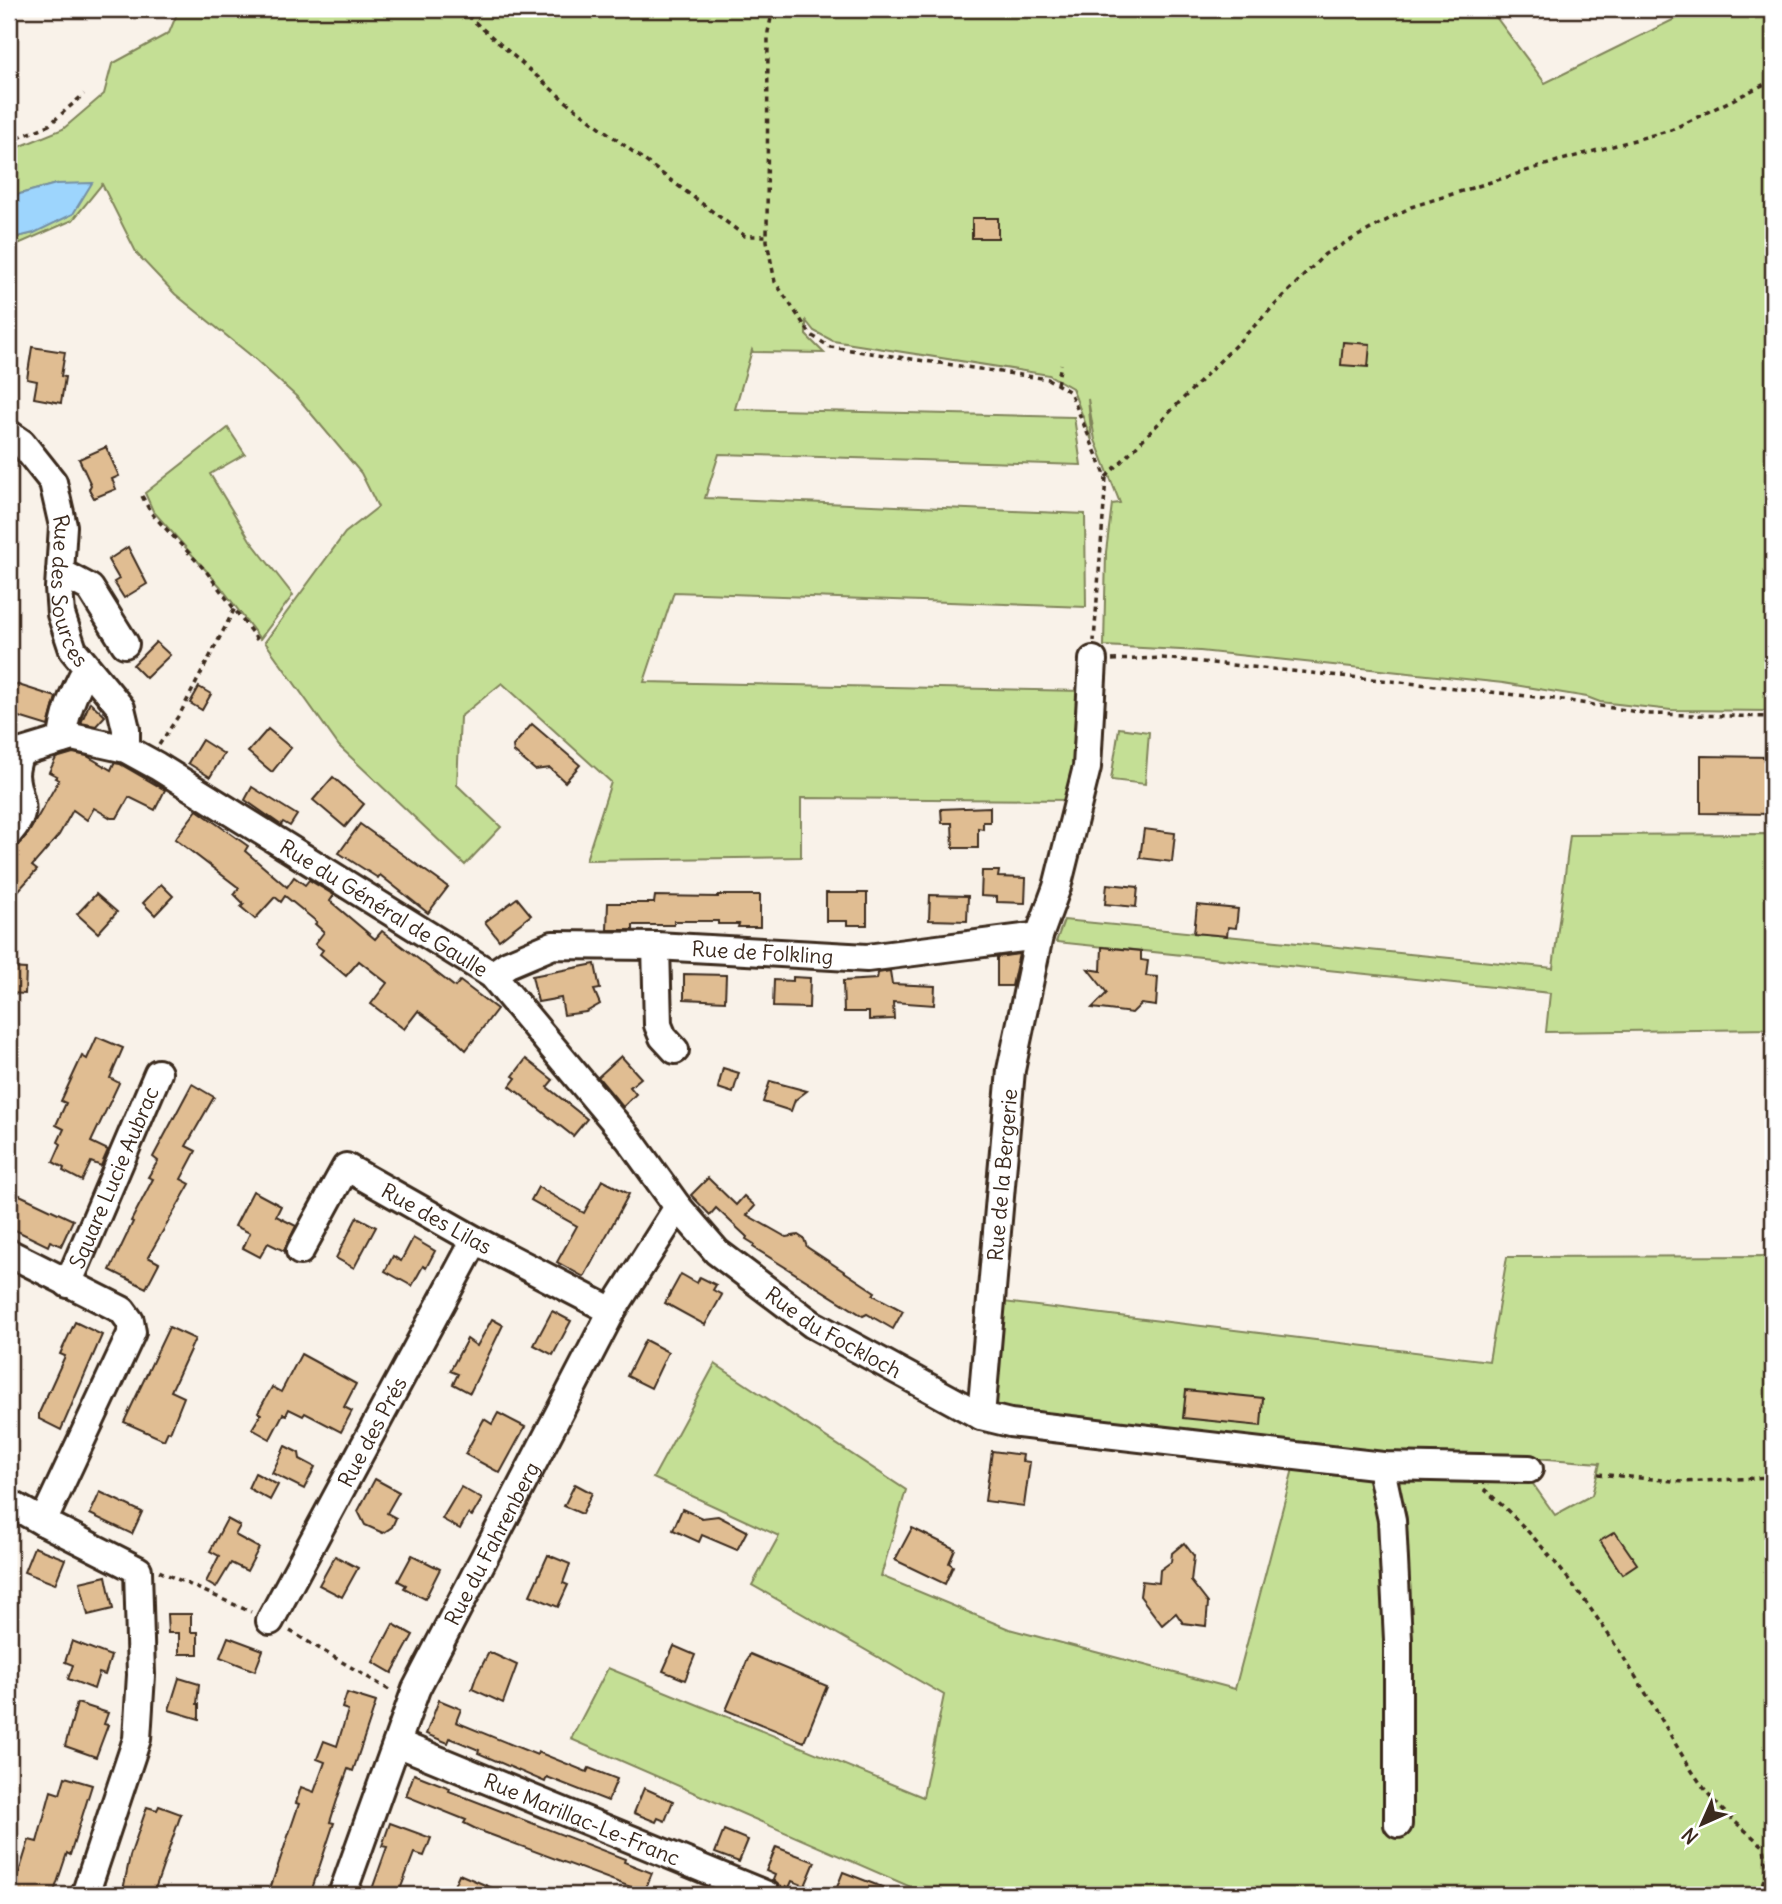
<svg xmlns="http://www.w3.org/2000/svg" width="1782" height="1904" font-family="Delius,sans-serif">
<rect width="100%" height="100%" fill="#f9f2e9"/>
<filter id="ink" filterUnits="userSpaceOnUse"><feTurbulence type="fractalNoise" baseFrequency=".0143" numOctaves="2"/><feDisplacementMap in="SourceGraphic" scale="14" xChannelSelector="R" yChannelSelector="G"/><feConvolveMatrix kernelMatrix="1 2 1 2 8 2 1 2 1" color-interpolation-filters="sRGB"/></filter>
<g filter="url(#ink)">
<g fill="#c4df95" stroke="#80845a" stroke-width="2" fill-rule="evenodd">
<path d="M179,9H1490L1545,83L1695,9H1773V711L1671,710L1600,702L1587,697L1503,683L1200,651L1104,646L1106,552L1112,504L1120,503L1095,440L1088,399L1092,441L1072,388L1049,375L833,341L814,331L806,321V335L824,353L753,352L752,350L735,409L1074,417L1081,465L719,454L705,498L1085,514L1086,607L674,592L644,682L1085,691L1074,800L801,798V857L586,860L611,782L502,683L460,717L457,785L501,827L465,865L339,746L265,642L345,533L378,507L361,473L298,398L254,358L175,294L137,254L102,184L73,220L9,248V239L34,233L56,184L9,197V151L63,129L104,94L112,64L169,33Z"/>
<path d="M228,428L245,454L210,474L250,540L293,595L260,639L220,586L153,511L145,493Z"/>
<path d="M1119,728L1149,732L1145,784L1111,780Z"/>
<path d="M1773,834V1029L1546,1032L1550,993L1056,942L1064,920L1553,968L1570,835Z"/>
<path d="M1773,1256V1895H929L571,1739L608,1668L923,1797L944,1695L752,1585L779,1536L653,1478L715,1364L906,1490L881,1576L1009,1629L1235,1689L1294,1465L991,1428L1004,1302L1489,1361L1507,1257ZM1535,1458L1600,1463L1592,1495L1555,1515L1533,1484L1529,1469Z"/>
</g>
<path fill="#9dd5fd" stroke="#7691a4" stroke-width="2" d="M92,183L73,214L34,233L9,239V197L56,184Z"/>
<g fill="#e0bd92" stroke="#3b2a1e" stroke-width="2">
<rect x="972" y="218" width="26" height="20"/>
<path d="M1343,342L1370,344L1368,367L1341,365Z"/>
<path d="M32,347L65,352L61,376L65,377L61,403L34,398L37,381L27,379Z"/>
<path d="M106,447L119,476L112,479L116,489L94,498L89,489L91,485L79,459Z"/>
<path d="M128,547L147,584L124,598L114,582L119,579L108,560Z"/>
<path d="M156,642L170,655L146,678L133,665Z"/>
<path d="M9,682L56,697L48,726L9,714Z"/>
<path d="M199,687L211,694L202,710L190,703Z"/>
<path d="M90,702L105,716L96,726L81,723Z"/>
<path d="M532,724L580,765L565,782L550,768L535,770L514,752L513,746Z"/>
<path d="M268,729L291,748L272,772L248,752Z"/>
<path d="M202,740L224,754L210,777L188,763Z"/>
<path d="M73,753L87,756L111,770L114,763L120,764L165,790L155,810L129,797L117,818H111L94,808L87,820L73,810L59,835L32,866L37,870L9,901V848L15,847L28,834L59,780L55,778L57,776L49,772L56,758Z"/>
<path d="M1701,756L1773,757V814L1701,813Z"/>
<path d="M333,777L364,804L345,827L313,800Z"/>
<path d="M252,787L297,815L290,826L283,822L281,825L245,800Z"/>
<path d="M990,807V822H983V829L978,828V848H953L952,823H942L941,809Z"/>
<path d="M197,810L248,846L245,851L287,887L294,877L305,885L309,880L334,895L330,901L375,939L382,931L455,987L460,981L497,1009L466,1050L449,1034L418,1011L404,1029L371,1004L387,983L359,961L346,976L320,954L323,950L315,944L324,932L315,924L317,922L285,896L281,902L275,897L255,919L241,907L244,904L234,894L239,888L175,839Z"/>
<path d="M360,824L448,887L428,913L380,875L378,878L339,853Z"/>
<path d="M1144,829L1175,833L1172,862L1140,858Z"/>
<path d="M982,871H999L998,877L1026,878L1025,903L997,902V897L981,896Z"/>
<path d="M161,884L173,896L155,915L143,903Z"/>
<path d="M1107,884L1138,887L1136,907L1105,904Z"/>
<path d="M826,893H867V925H847V921H826Z"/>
<path d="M96,894L117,912L98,933L77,914Z"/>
<path d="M718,895H760V927H738L739,924H718V921H674V925H633V930H607L608,903H654L655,896L718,897Z"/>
<path d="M930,895L968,896L967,921L929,920Z"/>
<path d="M517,898L531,915L499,940L485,922Z"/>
<path d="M1197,905L1238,909L1236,928L1228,927L1227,936L1194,933Z"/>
<path d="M1102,947L1141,951V960L1148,961L1146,976L1158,977L1156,1006L1141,1004L1132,1013L1092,1008L1107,993L1088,969L1101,971Z"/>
<path d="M1019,954L1012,986H997V957Z"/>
<path d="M595,964L600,989L594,990L600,1004L586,1012L564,1015L561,998L538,1002L532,976Z"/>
<path d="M9,968L26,969L25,994L9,993Z"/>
<path d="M890,971L892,984L935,986L934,1005L893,1002L894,1019L869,1020V1012H844L843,981L877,979L878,973Z"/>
<path d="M684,974L726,975L725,1001L684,999Z"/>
<path d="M793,977L810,978L809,1008L773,1007L774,980L793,981Z"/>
<path d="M97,1037L123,1048L110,1078L119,1083L91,1142L108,1150L101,1166L91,1162L82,1181L63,1171L64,1168L53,1162L61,1144L58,1142L64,1129L56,1125L66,1103L61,1101L82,1056L87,1059Z"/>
<path d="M621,1056L641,1078L630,1087L636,1094L623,1107L598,1077Z"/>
<path d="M526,1059L553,1080L547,1087L587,1119L573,1136L510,1086L516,1078L513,1076Z"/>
<path d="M723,1068L739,1073L733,1093L718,1088Z"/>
<path d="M770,1081L807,1091L795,1100L791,1111L763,1102Z"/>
<path d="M192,1084L214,1097L186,1146L196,1151L181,1179L190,1184L148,1257L159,1263L146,1288L110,1270L133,1222L131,1221L153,1179L148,1177L158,1161L153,1157Z"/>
<path d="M708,1178L736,1205L744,1196L755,1206L747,1215L786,1237L798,1235L804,1239L807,1247L875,1292L873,1295L903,1311L893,1329L867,1314L863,1316L753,1247L754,1244L746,1239L747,1237L716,1208L710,1215L691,1195Z"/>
<path d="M602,1180L629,1194L584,1277L557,1262L577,1226L531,1200L538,1187L584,1213Z"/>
<path d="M9,1190L73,1220L61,1246L50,1241L48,1246L9,1227Z"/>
<path d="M253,1191L281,1206L276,1216L296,1226L284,1251L268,1243L260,1257L243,1248L250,1233L235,1226Z"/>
<path d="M357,1217L376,1227L354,1268L336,1258Z"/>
<path d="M413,1238L435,1251L426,1268L423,1266L412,1286L385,1271L393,1256L401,1261Z"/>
<path d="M681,1274L697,1283L700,1277L716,1285L713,1290L722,1295L705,1325L665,1303Z"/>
<path d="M552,1311L571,1321L553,1355L534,1345Z"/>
<path d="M492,1319L503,1325L470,1393L453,1384L458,1374L450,1371L467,1339L477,1346Z"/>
<path d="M75,1322L102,1335L61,1430L39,1419V1413L65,1356L60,1354Z"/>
<path d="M169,1327L195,1339L171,1391L184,1397L170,1432L168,1431L164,1440L124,1422Z"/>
<path d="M645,1340L668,1352L651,1388L627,1376Z"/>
<path d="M301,1354L356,1384L344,1407L352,1411L341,1432L305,1413L303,1416L289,1409L286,1415L283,1414L270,1439L252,1429L261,1414L258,1412L272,1387L281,1392Z"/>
<path d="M1186,1390L1263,1398L1261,1426L1183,1418Z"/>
<path d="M498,1413L525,1427L500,1473L465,1454L484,1419L492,1424Z"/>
<path d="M285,1446L299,1453L300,1459L315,1467L304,1489L272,1473Z"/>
<path d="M992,1451L1023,1455L1022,1461L1030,1462L1024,1506L985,1501Z"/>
<path d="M255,1473L278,1485L270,1500L248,1488Z"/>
<path d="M375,1479L399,1492L387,1513L396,1518L392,1527L383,1533L365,1525L358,1511Z"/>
<path d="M575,1484L592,1493L582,1514L564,1506Z"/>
<path d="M461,1487L482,1499L472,1516L468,1514L460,1529L442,1519Z"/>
<path d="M100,1492L142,1512L132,1534L90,1514Z"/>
<path d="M682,1509L702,1518L718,1516L747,1531L737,1550L702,1535L699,1542L673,1530Z"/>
<path d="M227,1519L240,1526L235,1535L259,1548L247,1571L231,1563L216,1588L206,1582L219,1556L210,1551Z"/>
<path d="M912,1528L955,1549L949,1563L953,1566L945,1584L895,1560Z"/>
<path d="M1615,1532L1637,1564L1622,1574L1600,1541Z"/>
<path d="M1184,1543L1194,1556L1191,1581L1208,1603L1206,1626L1183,1623L1176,1613L1162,1625L1140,1596L1142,1581L1159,1583L1160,1570L1171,1562L1172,1553Z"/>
<path d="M34,1547L65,1559L55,1584L24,1572Z"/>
<path d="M412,1555L440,1569L425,1599L404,1588L406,1585L398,1581Z"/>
<path d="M548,1555L570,1564L563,1583L568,1585L558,1607L530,1595Z"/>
<path d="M335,1556L358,1568L342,1597L319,1585Z"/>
<path d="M106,1576L113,1609L88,1615L80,1582Z"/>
<path d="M167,1614H191V1632H198V1654H179V1633H168Z"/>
<path d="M393,1624L413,1635L392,1673L373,1662Z"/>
<path d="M228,1637L263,1650L255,1671L220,1657Z"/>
<path d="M72,1641L111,1656L105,1675L99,1673L94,1689L68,1679L73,1665L65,1662Z"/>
<path d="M674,1646L695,1655L685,1680L663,1671Z"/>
<path d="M489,1652L517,1665L503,1703L472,1689L476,1677Z"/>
<path d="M750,1654L827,1686L804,1742L726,1710Z"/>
<path d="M179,1678L199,1684L197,1704H199V1719L169,1710Z"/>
<path d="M347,1693L376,1702L353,1771L348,1769L339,1794L330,1822L334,1823L310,1895H268L299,1804L296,1803L301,1787L314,1792L325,1762L317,1759L324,1741L337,1746L348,1710L342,1708Z"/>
<path d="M439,1700L461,1709L456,1722L537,1755L538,1752L587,1772L589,1768L617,1779L608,1801L547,1777L545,1782L478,1753L479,1750L450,1738L448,1743L426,1734Z"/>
<path d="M77,1703L108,1713L104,1724L108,1725L96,1757L65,1746Z"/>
<path d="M414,1774L450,1788L449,1791L625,1859L624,1862L652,1873L644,1892L478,1830L464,1823L466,1820L406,1796Z"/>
<path d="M65,1777L92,1785L70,1855L67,1853L53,1895H12L29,1840L37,1842L51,1791L60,1794Z"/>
<path d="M644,1788L673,1801L665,1821L658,1818L656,1822L634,1813Z"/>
<path d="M159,1806L181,1814L153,1895H122L130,1856L147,1807L157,1810Z"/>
<path d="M390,1823L431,1838L424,1856L414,1853L398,1895H370L387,1847L382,1846Z"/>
<path d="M724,1830L748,1840L739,1862L715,1853Z"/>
<path d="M776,1847L815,1862L805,1886L792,1881L789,1888L786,1886L784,1890L773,1880L775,1875L766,1871Z"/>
<path d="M843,1872L900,1894V1895H834Z"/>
<path d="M459,1874L509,1895H450Z"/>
</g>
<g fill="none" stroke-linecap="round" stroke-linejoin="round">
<defs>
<g id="minor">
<path id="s1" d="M9,434L22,443L53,482L63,526L59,588L61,614L73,650L121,708L126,729V749"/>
<path d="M60,572L90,588L125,644"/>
<path d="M62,740C64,716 75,689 87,668"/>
<path id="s2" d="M9,751L19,753L72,737L126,749L157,766L492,975L629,1139L678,1207L717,1252L812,1324L981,1416L1010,1423L1383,1466L1529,1469"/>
<path d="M9,833C32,807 17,802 15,775C15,768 18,760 19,753"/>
<path d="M656,946L658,1025L663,1037L675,1050"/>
<path id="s3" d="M492,975L508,964L553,945L656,946L867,958L1039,936"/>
<path id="s4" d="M300,1251L346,1167L475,1240L612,1311"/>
<path d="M9,1253L122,1310L130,1321L132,1332L43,1522L138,1570L141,1675L137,1739L85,1895"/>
<path id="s5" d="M68,1284L158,1073"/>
<path id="s6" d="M981,1416L1011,1070L1039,936L1057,887L1087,767L1093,660"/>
<path d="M1383,1466V1478L1392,1520L1398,1640V1824"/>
<path d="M9,1503L43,1522"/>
<path id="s7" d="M270,1621L475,1240"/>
<path id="s8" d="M397,1743L767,1895"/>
<path id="s9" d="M342,1895L416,1689L612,1311L678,1207"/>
</g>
</defs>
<use href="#minor" stroke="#3b2a1e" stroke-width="32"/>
<g stroke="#3b2a1e" stroke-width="3.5" stroke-dasharray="5 5" stroke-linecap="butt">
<path d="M460,9L564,100L745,236H766"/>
<path d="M773,9L768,32L767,241L775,282L811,335L830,347L1048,379L1070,392L1106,477L1094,641"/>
<path d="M9,142L49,125L84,94"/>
<path d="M1057,384L1061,364"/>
<path d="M1106,477L1325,254L1411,207L1558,161L1671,130L1773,80"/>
<path d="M142,496L151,513L206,571L258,641"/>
<path d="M1112,660L1162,658L1391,681L1563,700L1650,714L1773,717"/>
<path d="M159,745L181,712L235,608"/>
<path d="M1598,1474L1684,1482L1773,1477"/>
<path d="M1484,1489C1552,1548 1602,1621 1648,1697C1670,1732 1689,1773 1717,1804C1731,1820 1749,1833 1764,1847L1767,1871L1758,1895"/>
<path d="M159,1571L251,1612"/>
<path d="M290,1631L391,1691"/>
</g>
<use href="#minor" stroke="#fff" stroke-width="26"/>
</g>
</g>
<g text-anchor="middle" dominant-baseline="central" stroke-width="7" stroke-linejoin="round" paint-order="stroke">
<g font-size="21" fill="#3b2a1e" stroke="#fff">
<text stroke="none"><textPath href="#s1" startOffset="177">Rue des Sources</textPath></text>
<text stroke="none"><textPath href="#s2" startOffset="424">Rue du Général de Gaulle</textPath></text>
<text stroke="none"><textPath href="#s3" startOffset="278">Rue de Folkling</textPath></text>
<text stroke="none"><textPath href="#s6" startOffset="242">Rue de la Bergerie</textPath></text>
<text stroke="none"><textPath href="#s5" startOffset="116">Square Lucie Aubrac</textPath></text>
<text stroke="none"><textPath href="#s4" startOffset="200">Rue des Lilas</textPath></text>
<text stroke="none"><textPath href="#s2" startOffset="1050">Rue du Fockloch</textPath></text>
<text stroke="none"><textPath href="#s7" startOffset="215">Rue des Prés</textPath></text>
<text stroke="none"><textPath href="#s9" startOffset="383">Rue du Fahrenberg</textPath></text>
<text stroke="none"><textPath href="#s8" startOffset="200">Rue Marillac-Le-Franc</textPath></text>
</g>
</g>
<rect width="1782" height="1904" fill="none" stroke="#fff" stroke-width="35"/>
<rect x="18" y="18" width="1747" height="1869" fill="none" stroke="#3b2a1e" stroke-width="2.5" filter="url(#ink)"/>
<g transform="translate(1702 1824) rotate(225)" stroke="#ffffff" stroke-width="5" paint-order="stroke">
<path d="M0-5L12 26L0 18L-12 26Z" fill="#3b2a1e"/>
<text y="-10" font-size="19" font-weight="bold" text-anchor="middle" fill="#3b2a1e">N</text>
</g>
</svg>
